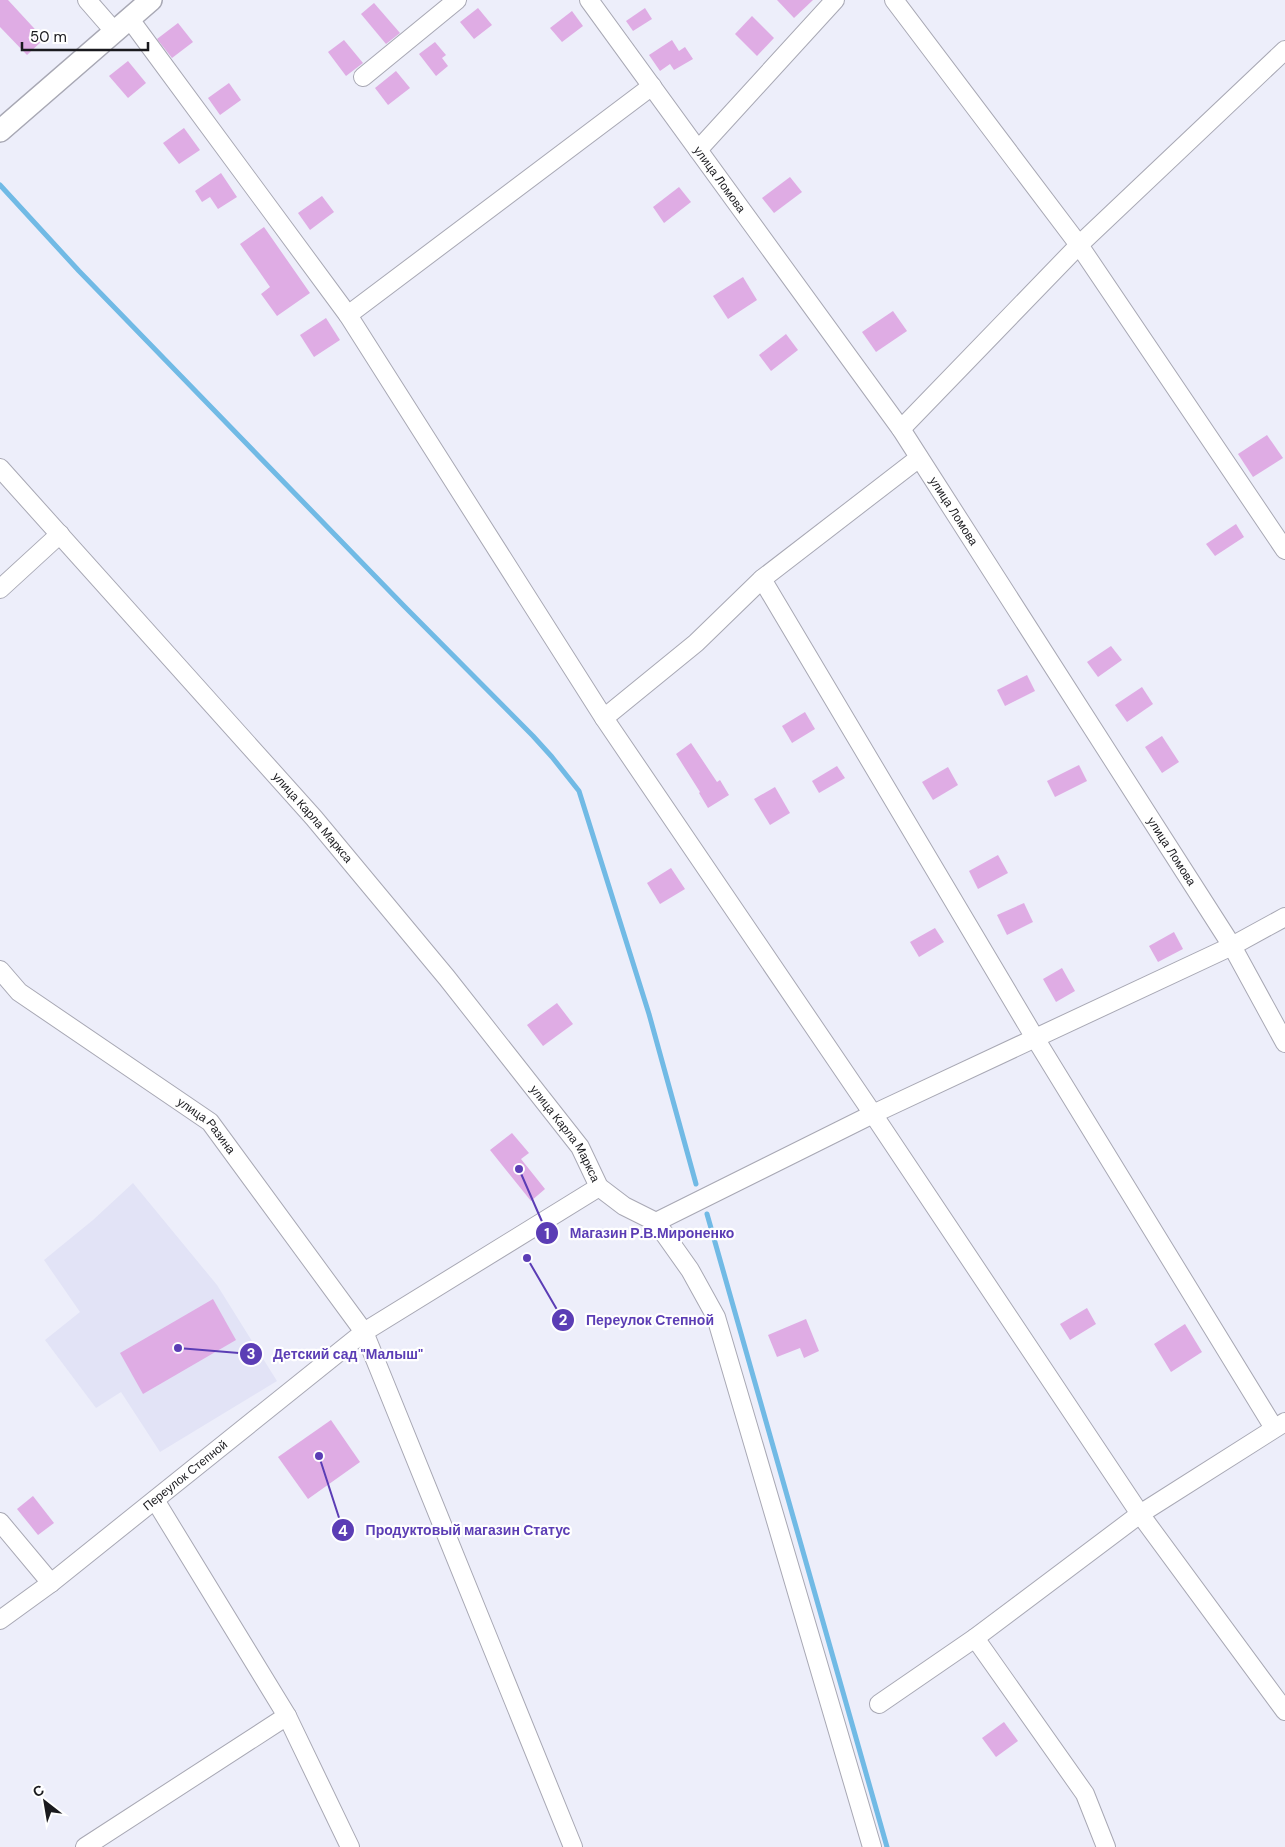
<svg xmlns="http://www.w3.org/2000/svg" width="1285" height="1847" font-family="'DM Sans',sans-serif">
<rect width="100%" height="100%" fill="#edeefa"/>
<path fill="#e2e3f6" d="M133,1183L217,1285L277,1381L160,1452L121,1392L96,1408L45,1340L80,1312L44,1260L93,1220Z"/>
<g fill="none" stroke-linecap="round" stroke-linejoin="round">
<g stroke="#71bae5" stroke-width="5">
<path d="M0,185L79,271L405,607L533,736L552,757L579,791L649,1014L696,1184"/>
<path d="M707,1214L887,1847"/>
</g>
</g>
<g fill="#dface4">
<path d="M0,0H8L44,39L27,55L0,27Z"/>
<path d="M777,0H813L794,18Z"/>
<path d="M374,3L400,33L386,44L361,14Z"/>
<path d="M478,8L492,25L474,39L460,22Z"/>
<path d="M645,8L652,19L633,31L626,21Z"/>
<path d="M572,11L583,26L562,42L550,28Z"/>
<path d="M752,16L774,38L757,56L735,34Z"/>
<path d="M178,23L193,42L172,58L157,39Z"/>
<path d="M344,40L363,63L346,76L328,52Z"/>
<path d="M672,40L679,51L685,47L693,59L674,70L670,64L660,71L649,55Z"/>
<path d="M435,42L446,55L442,58L448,66L436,76L419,54Z"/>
<path d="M128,61L146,83L128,98L109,76Z"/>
<path d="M396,71L410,88L388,105L375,88Z"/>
<path d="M229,83L241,100L220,115L208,98Z"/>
<path d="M184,128L200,150L179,164L163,143Z"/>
<path d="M221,173L237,197L218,209L210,197L202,202L195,191Z"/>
<path d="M790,177L802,192L774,213L762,198Z"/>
<path d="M679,187L691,202L664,223L653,207Z"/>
<path d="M322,196L334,212L310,230L298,213Z"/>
<path d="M264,227L310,293L277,316L261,294L270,287L240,244Z"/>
<path d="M743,277L757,300L728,319L713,296Z"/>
<path d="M893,311L907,331L876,352L862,332Z"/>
<path d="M326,318L340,340L314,357L300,335Z"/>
<path d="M786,334L798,350L771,371L759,355Z"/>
<path d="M1267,435L1283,458L1253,477L1238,454Z"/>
<path d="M1236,524L1244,537L1215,556L1206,544Z"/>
<path d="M1111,646L1122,660L1098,677L1087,662Z"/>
<path d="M1027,675L1035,691L1005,706L997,690Z"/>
<path d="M1142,687L1153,704L1127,722L1115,705Z"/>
<path d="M805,712L815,729L792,743L782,726Z"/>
<path d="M1162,736L1179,762L1162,773L1145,747Z"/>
<path d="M691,743L717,782L720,780L729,795L708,808L699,793L700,792L676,754Z"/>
<path d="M1079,765L1087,781L1055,797L1047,781Z"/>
<path d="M837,766L845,778L819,793L812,781Z"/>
<path d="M948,767L958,785L933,800L922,782Z"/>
<path d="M775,787L790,813L770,825L754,799Z"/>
<path d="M998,855L1008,873L978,889L969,871Z"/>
<path d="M671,868L685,889L660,904L647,883Z"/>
<path d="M1024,903L1033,922L1007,935L997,915Z"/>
<path d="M935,928L944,942L919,957L910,942Z"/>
<path d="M1174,932L1183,949L1158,962L1149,946Z"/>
<path d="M1062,968L1075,991L1056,1002L1043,979Z"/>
<path d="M557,1003L573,1024L543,1046L527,1025Z"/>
<path d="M512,1133L529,1153L521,1159L545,1189L531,1201L490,1150Z"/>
<path d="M213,1299L236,1340L143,1394L120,1353Z"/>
<path d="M1087,1308L1096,1324L1070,1340L1060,1324Z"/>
<path d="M806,1319L819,1351L804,1358L800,1348L777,1357L768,1335Z"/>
<path d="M1185,1324L1202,1352L1171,1372L1154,1344Z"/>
<path d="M331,1420L360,1462L308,1499L278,1457Z"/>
<path d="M33,1496L54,1523L38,1535L17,1509Z"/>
<path d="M1004,1722L1018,1741L996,1757L982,1738Z"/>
</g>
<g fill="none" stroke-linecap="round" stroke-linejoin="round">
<defs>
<g id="minor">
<path d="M87,0L114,31"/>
<path id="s1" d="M589,0L901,429L1232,946L1285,1043"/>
<path d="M894,0L1079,245L1285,550"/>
<path d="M129,18L348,315L604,718L873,1114L1140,1514L1285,1711"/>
<path d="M363,77L457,0"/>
<path d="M698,150L835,0"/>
<path d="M348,315L652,86"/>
<path d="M901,429L1079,245L1285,50"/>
<path id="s2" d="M0,468L314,818L447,978L580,1147L599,1187L624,1206L656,1222L690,1270L716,1317L872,1847"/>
<path d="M762,579L1035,1038L1274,1428"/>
<path d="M0,589L60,534"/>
<path d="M604,718L696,643L762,579L919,458"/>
<path id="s3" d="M0,970L19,992L210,1122L364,1332L573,1847"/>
<path d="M656,1222L873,1114L1232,946L1285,917"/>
<path d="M155,1500L287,1716L350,1847"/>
<path d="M0,1522L51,1583"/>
<path id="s4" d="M0,1620L51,1583L364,1332L599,1187"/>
<path d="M975,1638L1085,1794L1106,1847"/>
<path d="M879,1704L975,1638L1140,1514L1285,1422"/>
<path d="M85,1847L287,1716"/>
</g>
<path id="tertiary" d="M0,131L151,0"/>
</defs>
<use href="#minor" stroke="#a8a8b4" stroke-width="20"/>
<use href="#tertiary" stroke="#a8a8b4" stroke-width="24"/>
<use href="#minor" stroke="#fff" stroke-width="18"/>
<use href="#tertiary" stroke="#fff" stroke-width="21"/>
</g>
<g text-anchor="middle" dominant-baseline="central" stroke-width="4.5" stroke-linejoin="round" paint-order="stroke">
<g font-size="12" fill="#1a1a1e" stroke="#fff">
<text stroke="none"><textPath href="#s1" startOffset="222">улица Ломова</textPath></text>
<text stroke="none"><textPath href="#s1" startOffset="628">улица Ломова</textPath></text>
<text stroke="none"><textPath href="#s2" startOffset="469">улица Карла Маркса</textPath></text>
<text stroke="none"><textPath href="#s1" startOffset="1032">улица Ломова</textPath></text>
<text stroke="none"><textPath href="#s3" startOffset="260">улица Разина</textPath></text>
<text stroke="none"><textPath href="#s2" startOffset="874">улица Карла Маркса</textPath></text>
<text stroke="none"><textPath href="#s4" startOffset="235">Переулок Степной</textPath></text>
</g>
</g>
<path fill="none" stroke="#5b3db5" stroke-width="2" d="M519 1169L547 1233M527 1258L563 1320M178 1348L251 1354M319 1456L343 1530"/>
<g fill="#5b3db5" stroke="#fff" stroke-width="2">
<circle cx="519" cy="1169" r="5"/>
<circle cx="527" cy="1258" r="5"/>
<circle cx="178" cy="1348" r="5"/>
<circle cx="319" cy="1456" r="5"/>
<circle cx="547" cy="1233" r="12"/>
<circle cx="563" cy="1320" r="12"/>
<circle cx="251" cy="1354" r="12"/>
<circle cx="343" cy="1530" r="12"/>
</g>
<g font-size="15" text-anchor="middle" font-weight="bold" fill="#fff">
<text x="547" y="1239">1</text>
<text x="563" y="1325">2</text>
<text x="251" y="1359">3</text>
<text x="343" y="1536">4</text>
</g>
<g font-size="14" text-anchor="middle" font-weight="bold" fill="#5b3db5" stroke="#fff" stroke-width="4.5" stroke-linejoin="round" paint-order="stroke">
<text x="652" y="1238">Магазин Р.В.Мироненко</text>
<text x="650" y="1325">Переулок Степной</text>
<text x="348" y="1359">Детский сад "Малыш"</text>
<text x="468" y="1535">Продуктовый магазин Статус</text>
</g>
<g transform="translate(45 1802) rotate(329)" stroke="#ffffff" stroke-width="4" paint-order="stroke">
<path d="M0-4L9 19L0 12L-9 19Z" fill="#1a1a1e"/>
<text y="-8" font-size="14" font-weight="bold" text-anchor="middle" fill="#1a1a1e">С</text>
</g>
<path d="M22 42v8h126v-8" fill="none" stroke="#1a1a1e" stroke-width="2.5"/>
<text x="30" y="42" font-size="15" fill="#1a1a1e" stroke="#ffffff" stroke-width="4" paint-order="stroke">50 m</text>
</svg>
